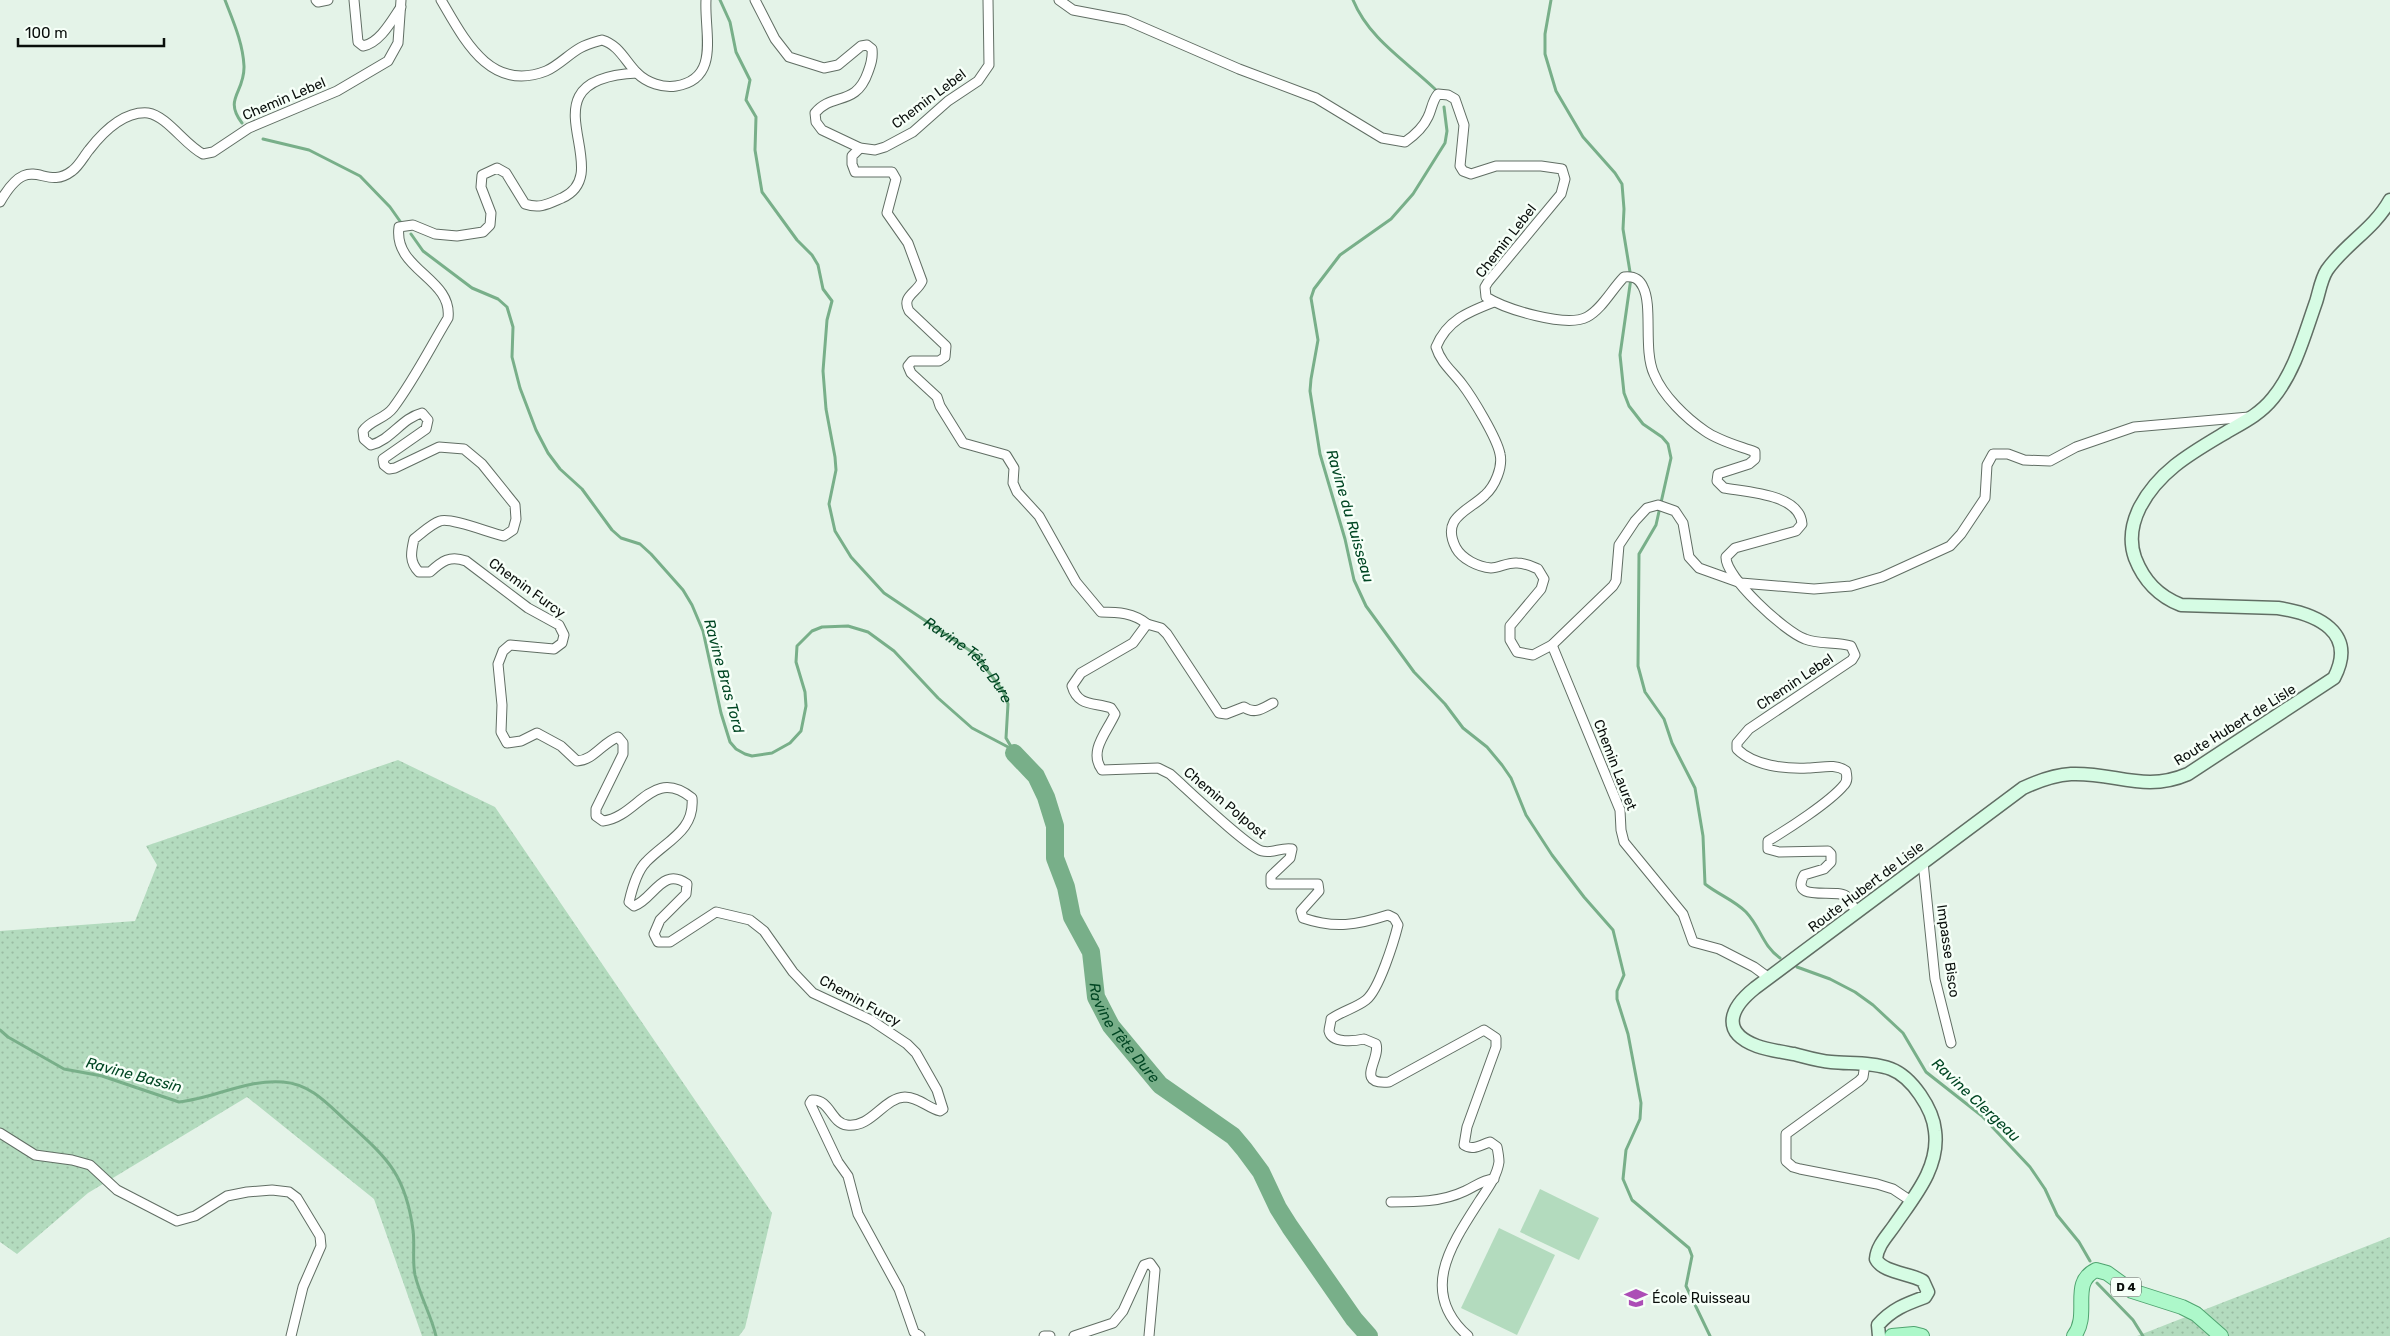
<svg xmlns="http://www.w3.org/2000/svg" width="2390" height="1336" font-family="Rubik,sans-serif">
<defs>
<pattern id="grass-dots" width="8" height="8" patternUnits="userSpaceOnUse" patternTransform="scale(1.25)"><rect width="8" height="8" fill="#b3dbbe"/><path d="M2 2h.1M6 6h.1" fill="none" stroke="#99bba2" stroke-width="1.8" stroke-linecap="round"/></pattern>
</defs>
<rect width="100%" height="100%" fill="#e4f3e8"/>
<g fill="url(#grass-dots)">
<path d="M398,760L495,807L772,1213L745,1328L739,1336H422L374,1199L247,1097L88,1193L17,1254L0,1242V931L135,921L157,865L146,846Z"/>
<path d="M2390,1237V1336H2137Z"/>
</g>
<g fill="#b3dbbe">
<path d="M1540,1189L1599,1218L1579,1260L1520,1232Z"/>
<path d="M1499,1228L1555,1255L1517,1335L1461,1308Z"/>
</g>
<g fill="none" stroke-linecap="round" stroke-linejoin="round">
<g stroke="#78af89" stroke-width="3">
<path d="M225,0C233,21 243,43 244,66C245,93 223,98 242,123"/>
<path id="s1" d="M720,0L730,22L736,52L750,80L746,100L756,117L755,150L762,192L797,240L812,255L818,265L823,289L832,301L827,320L823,371L826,409L835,457L836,470L829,504L835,531L851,557L884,593L975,654L1003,691L1008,704L1006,738L1013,750"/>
<path d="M1353,0C1369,39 1406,61 1435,89"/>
<path d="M1551,0L1545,34V54L1556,91L1583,137L1615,173L1622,184L1624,209L1623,229L1631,278L1620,355L1624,393L1629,406L1643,424L1662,437L1668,444L1671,458L1656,525L1639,554L1638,666L1645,692L1664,719L1672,743L1695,788L1703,836L1705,884C1719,895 1734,900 1746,912C1761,928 1762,945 1780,958"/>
<path d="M1444,107L1447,131L1445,143L1413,194L1391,219L1340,255L1314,289L1311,298L1318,340L1311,379L1310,391L1320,454L1345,539L1354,580L1366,606L1414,672L1445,704L1463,728L1487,747L1502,765L1511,778L1526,815L1552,855L1584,897L1613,930L1624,975L1617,991V999L1628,1034L1641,1103L1640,1119L1626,1150L1623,1179L1632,1200L1689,1248L1692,1256L1686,1286L1710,1336"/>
<path d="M263,139L309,150L360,176L390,207L402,224"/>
<path d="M411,234L423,251L472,288L498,299L507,307L513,327L512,357L520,388L536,430L548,453L560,469L582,489L612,530L621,538L640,544L651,554L683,590L692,605L703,631L721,713L730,742L736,749L745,754L752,756L772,753L790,743L801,731L806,706L805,692L796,662L797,646L812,631L822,627L848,626L868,632L894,651L938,698L972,728L1008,747L1014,753"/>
<path d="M1797,967L1830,979L1855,992L1873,1005L1903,1033L1926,1072L1982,1116L2030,1167L2045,1189L2057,1215L2079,1242L2090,1261"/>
<path d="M0,1030L8,1037L64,1069L102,1076L179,1102C214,1098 247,1079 283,1082C309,1084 325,1101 343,1118C384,1156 405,1170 413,1230C415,1245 412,1260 415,1275C420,1296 431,1315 436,1336"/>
<path d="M2097,1283L2133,1320L2143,1336"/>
</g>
<path stroke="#78af89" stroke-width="18" id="s2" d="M1014,753L1036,776L1046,797L1055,826V858L1066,887L1072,917L1091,952L1096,997L1111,1026L1160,1085L1233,1136L1244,1149L1261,1172L1278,1208L1290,1227L1354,1319L1369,1336"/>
<defs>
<g id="street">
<path d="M316,0L318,2L328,0"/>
<path d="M354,0L358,42L363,46C380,43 392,20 401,7"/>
<path d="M441,0C464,39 490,93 546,71C558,66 569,54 580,48C587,44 595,42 602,40C619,45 625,61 637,73C647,83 663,88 676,86C721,79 704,32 706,0"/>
<path d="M755,0L775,39L789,57L824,68L838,65L861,46L867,45L872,49C873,58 871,64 868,72C856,107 832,92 815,113L816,122L822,130L860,148L875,150L885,147L913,132L948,101L978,81L989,65L988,0"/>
<path d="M1059,0L1073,10L1126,20L1239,69L1316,98L1382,138L1405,142C1415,135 1423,128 1428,117C1432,109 1432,101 1438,94L1448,95L1455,99L1464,125L1460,166L1463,171L1471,174L1496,166H1541L1562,169L1565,179L1561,194L1488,282L1485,287L1486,297C1505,309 1566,328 1587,317C1602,309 1612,289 1624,277C1633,276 1639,278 1643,287C1653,306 1643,350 1654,374C1663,396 1686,418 1705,431C1719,441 1739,446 1755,452V459L1749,464L1718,474L1717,481L1724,488C1747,492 1800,494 1802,524L1796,531L1735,548L1726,557C1725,577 1785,632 1805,639C1819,645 1836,641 1851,646L1855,655L1852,660L1749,729L1737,743V749C1754,766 1785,769 1808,768C1821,768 1835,763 1846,771C1847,776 1848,781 1844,785C1830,802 1788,829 1768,841V849L1779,852L1828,851L1831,854V862L1824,869L1804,875C1789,903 1835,888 1846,896C1851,900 1853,908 1857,913"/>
<path d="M637,73C516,79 621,171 562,198C548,204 540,209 525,204L506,173L497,168L482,175L481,187L491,213L490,225L483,232L457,236L435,234L413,225L399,227C393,270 453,278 448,318C430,348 414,380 393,408C385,419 370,420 363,431L364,439L371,445C391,440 402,418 422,413L428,420L426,429L383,459L384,465L389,469L395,468L439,447L464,449L482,464L515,505L516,519L513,530L504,536C490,533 450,517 440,521C431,524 422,533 414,539C411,552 409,562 419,572H430C442,561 450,555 466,561L528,608L559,625L564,635L562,643L554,649L510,645L503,651L498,664L502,705L501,732L507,743L521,741L537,733L561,746L577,761C594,760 602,743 618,737L623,743V754L596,809V816L603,821C638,817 652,766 692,798C695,831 666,841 646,862C637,871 632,889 629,902L634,906C653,900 662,866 687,884L686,894L660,920L654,934L658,942H670L716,912L750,920L764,931L793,972L813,993L871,1020L907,1044L916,1053L937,1090L943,1109L940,1111C928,1108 918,1097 905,1097C883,1098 872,1128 847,1125C831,1123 830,1099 812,1100L810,1103L838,1162L848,1176L858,1214L899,1289L914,1332L920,1336"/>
<path d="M860,148L852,156V164L855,172H892L896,179L887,213L908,243L922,281C917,293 901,296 909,311L946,346L945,357L939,361H912L908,366L911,373L937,397L940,406L963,443L1006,455L1014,468L1013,483L1017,492L1039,516L1076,582L1101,612C1118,612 1134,613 1147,624L1133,643L1081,673L1072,686C1078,707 1094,702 1111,708L1115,714C1107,732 1088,751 1102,770L1158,768L1170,774C1186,788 1247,847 1262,851C1273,854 1281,847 1292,849L1290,858L1271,876V884H1318L1319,891L1301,911L1303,918C1335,929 1357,925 1388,915L1394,918L1398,925C1394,941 1379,990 1366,1000C1356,1008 1342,1011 1331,1019C1331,1022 1329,1028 1329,1031C1332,1044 1355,1041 1364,1039L1376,1044C1381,1059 1354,1085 1389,1082L1484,1030L1496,1038V1047L1467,1127L1464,1145C1473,1151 1480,1145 1490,1142L1497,1147C1498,1152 1499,1157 1499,1162C1497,1176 1488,1188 1480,1200C1451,1245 1418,1292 1468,1336"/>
<path d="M0,202C31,148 43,193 72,171C79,166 84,156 89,150C103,132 124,111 148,113C167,116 185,145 203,154L213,152L249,128L337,91L388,61L398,43L401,0"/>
<path d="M1494,302C1468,312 1447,320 1436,347C1441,363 1452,371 1462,384C1472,397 1497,438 1500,454C1503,467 1495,486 1485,495C1469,511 1440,517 1456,548C1462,559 1478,567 1491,568C1499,568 1508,562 1517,563C1525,563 1531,566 1538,569L1544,579L1541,589L1510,626V640L1517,652L1533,655L1552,645L1613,586L1616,581L1619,545L1635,521L1647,508L1658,505L1675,511L1683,523L1689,557L1699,568L1741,583L1814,589L1851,586L1882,577L1950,546L1961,534L1985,498L1987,465L1993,454H2008L2024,460L2050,461L2076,447L2134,427L2249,417"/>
<path d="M1147,624L1161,628L1167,634L1219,713L1226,714L1244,707C1255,715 1263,708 1273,703"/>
<path d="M1552,645L1620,810L1621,830L1624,842L1683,914L1693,942L1719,949L1754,967L1769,978"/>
<path d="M1923,862L1935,979L1951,1043"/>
<path d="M1865,1064L1863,1077L1859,1081L1786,1134V1161L1793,1167L1800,1169L1877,1184L1893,1189L1911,1201"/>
<path d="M0,1133L35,1155L72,1160L90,1165L117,1190L177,1221L195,1216L227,1196L247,1192L272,1190L289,1192L297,1198L320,1236L321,1246L303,1287L291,1336"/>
<path d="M1391,1202C1416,1202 1442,1202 1465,1191C1476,1186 1482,1180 1494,1179"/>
<path d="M1044,1336H1050"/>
<path d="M1074,1336L1113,1323L1123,1311L1144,1265L1150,1263L1155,1270L1149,1336"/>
</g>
<path id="secondary" d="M1879,1336L1878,1325C1892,1309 1906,1304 1925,1297L1928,1292L1923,1281C1910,1273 1883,1273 1876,1259C1877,1246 1887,1236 1894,1226C1913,1198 1940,1168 1935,1131C1933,1109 1912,1077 1891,1069C1872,1062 1850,1064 1831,1062C1818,1061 1806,1057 1794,1054C1782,1052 1768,1050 1757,1046C1720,1032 1730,1008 1755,988L2023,788C2038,781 2054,775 2071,774C2115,772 2144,793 2188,774L2334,678C2358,632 2317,614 2278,608L2181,605C2158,596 2144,581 2135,558C2129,541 2132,523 2140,507C2160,469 2195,451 2230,430C2246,421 2261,413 2273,398C2295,371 2304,336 2316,302C2319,293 2321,279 2327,270C2345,244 2374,229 2390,200"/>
<g id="primary">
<path d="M1892,1336L1914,1334L1922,1336"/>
<path d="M2074,1336C2091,1314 2069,1283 2096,1270L2107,1273L2132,1291L2182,1307L2196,1314L2221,1336"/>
</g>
</defs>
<use href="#street" stroke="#616e64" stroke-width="11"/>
<use href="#secondary" stroke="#616e64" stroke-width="15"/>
<use href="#primary" stroke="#50a470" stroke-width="16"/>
<use href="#street" stroke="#fff" stroke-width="9"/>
<use href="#secondary" stroke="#d6fce4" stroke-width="12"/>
<use href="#primary" stroke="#adf8ca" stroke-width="14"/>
</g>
<defs>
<symbol id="school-bare" viewBox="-9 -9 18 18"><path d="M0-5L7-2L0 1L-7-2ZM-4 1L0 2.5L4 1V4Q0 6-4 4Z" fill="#ac4db6" stroke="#f6fff8" stroke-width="2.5" paint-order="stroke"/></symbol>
</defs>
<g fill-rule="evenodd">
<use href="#school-bare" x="1620" y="1282" width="32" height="32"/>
</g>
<g text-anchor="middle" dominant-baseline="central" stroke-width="5" stroke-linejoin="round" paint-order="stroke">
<rect fill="#f6fff8" stroke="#505652" stroke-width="1" x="2111" y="1277.5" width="30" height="19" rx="4"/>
<g font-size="12" font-weight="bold" fill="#090e0b">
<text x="2126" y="1287">D 4</text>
</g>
<g font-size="14" fill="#090e0b" stroke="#f6fff8">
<text transform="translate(284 99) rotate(-23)">Chemin Lebel</text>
<text transform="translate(929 99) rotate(-37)">Chemin Lebel</text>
<text transform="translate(1506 241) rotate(-52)">Chemin Lebel</text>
<text transform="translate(527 588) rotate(36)">Chemin Furcy</text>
<text transform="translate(1795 682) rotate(-34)">Chemin Lebel</text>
<text transform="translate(2235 725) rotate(-32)">Route Hubert de Lisle</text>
<text transform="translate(1615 765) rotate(69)">Chemin Lauret</text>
<text transform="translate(1225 803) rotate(40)">Chemin Polpost</text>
<text transform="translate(1866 887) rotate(-37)">Route Hubert de Lisle</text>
<text transform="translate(1948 951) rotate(82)">Impasse Bisco</text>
<text transform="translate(860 1001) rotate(29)">Chemin Furcy</text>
</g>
<g font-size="14" fill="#090e0b" stroke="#f6fff8" text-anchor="start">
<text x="1652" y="1298">École Ruisseau</text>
</g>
<g font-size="15" font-style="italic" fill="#004623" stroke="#f6fff8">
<text transform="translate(1350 516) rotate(74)">Ravine du Ruisseau</text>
<text stroke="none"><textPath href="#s1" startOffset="755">Ravine Tête Dure</textPath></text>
<text transform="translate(724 676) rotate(75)">Ravine Bras Tord</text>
<text stroke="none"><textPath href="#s2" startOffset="309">Ravine Tête Dure</textPath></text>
<text transform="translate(134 1075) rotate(15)">Ravine Bassin</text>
<text transform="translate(1976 1100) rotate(43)">Ravine Clergeau</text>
</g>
</g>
<path d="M18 38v8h146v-8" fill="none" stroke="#090e0b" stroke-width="2.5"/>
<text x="25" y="38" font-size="15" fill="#090e0b" stroke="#f6fff8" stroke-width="4" paint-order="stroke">100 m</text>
</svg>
